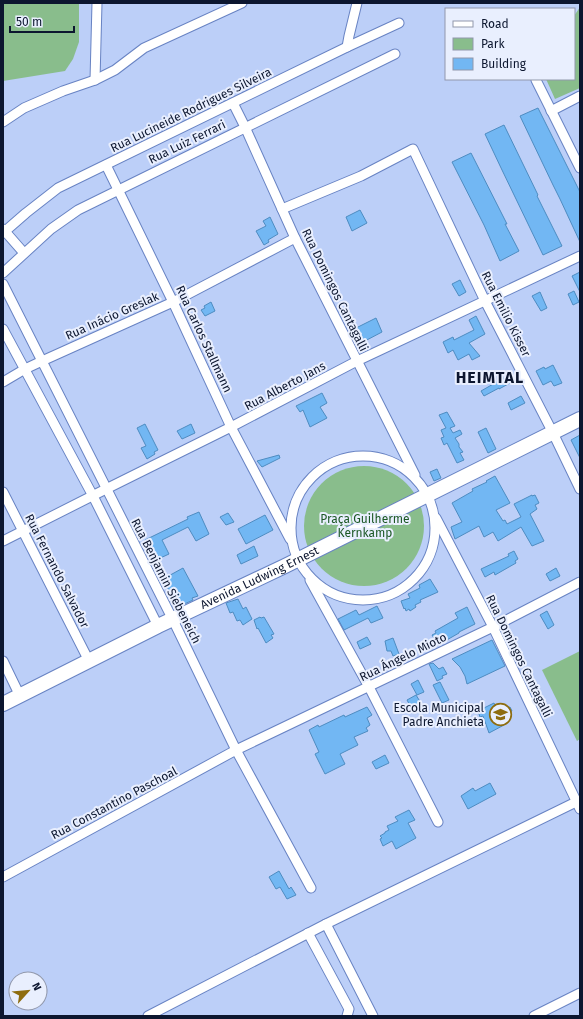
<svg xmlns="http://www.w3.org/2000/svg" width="583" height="1019" font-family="'Fira Sans',sans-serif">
<rect width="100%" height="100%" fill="#bccff8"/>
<g fill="#89bd8c">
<path d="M3,3H79V42L73,59L65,71L3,81Z"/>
<path d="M580,7V88L555,99L546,79H574V16Z"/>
<circle cx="364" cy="526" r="60"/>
<path d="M580,651V739L577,741L542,670Z"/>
</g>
<g fill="#72b7f3" stroke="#4e8cc1">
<path d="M538,108L580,192V242L560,199L553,185L520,116Z"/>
<path d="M504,125L538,195L537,196L562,246L543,255L502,170L485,134Z"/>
<path d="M471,153L507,224H505L519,251L500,261L484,225L452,162Z"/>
<path d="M360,210L367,223L352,231L346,217Z"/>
<path d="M270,217L278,234L268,240L269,242L264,245L256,231L266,226L263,221Z"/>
<path d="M580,272V292L572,276Z"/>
<path d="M460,280L466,292L459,296L452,284Z"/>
<path d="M574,291L579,302L573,305L568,294Z"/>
<path d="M540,292L547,308L541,311L532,296Z"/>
<path d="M211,302L215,311L205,316L201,310L205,308L204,306Z"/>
<path d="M476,316L485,334L469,343L480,356L472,360L469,354L458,360L453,350L448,353L443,342L453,337L454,340L474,330L469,320Z"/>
<path d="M376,318L382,332L363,342L356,328Z"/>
<path d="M553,365L562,383L554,386L551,381L543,385L536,371L544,367L545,369Z"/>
<path d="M509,375L512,382L499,389V388L484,396L481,391Z"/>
<path d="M322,393L327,403L320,407L327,418L310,427L303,410L300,412L296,406Z"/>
<path d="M521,396L525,403L511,410L508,403Z"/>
<path d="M447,412L455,426L450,428L453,433L460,430L462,434L455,438L459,444V447L463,452L460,453L464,460L457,463L447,443L444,445L441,438L444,437L441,430L446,428L439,415Z"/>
<path d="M145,424L158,450L154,452L155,454L147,459L141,448L146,446L137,428Z"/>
<path d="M191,424L195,433L182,439L177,431Z"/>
<path d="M486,428L496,449L488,453L478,432Z"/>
<path d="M580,435V458L571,440Z"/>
<path d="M279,455L280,458L262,467L257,461Z"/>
<path d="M437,469L441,478L434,481L430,472Z"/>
<path d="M495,476L510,503L496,510L503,521L505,520L507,524L521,517L514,504L532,495V496L535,495L539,503L535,505L537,509L530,514L544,541L532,546L521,527L498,541L493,532L484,537L479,526L455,539L451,527L462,522L452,503L473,491L472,489L487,482L486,481Z"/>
<path d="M199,512L209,534L196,541L188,527L162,540L169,554L156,560L145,540L188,519L187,517Z"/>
<path d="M228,513L234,522L226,525L220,517Z"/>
<path d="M265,515L273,530L246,544L238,529Z"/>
<path d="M254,546L258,556L241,564L237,555Z"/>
<path d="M514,551L518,559L515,561L516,563L495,575L494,572L485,577L481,569L509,556L508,554Z"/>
<path d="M183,568L198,596L192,598L193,600L178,607L163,579Z"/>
<path d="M556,568L560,576L550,581L546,574Z"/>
<path d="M430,579L438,592L420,600L421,602L415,605L416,607L410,611L409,609L406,611L405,608L404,609L401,601L410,598L408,594L420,588L419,585Z"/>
<path d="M238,599L243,609L246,607L252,619L243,625L240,620L237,621L233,612L230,613L226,603Z"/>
<path d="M377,606L383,618L371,623L368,618L344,630L338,619L356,610L359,615Z"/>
<path d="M467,607L475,624L459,632V633L438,645L432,635L436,633L435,631L458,618L455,613Z"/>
<path d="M547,611L554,625L548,629L540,615Z"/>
<path d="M260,617L261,618L264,617L274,634L271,635L273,638L266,643L258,628L257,629L254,620Z"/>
<path d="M367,637L371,644L360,649L357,642Z"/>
<path d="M393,638L399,654L393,656L391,651H387L385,641Z"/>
<path d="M492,640L505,666L467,684L465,676L460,667L452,659Z"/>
<path d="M433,663L439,669L443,667L447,674L442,676L443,678L437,681L429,664Z"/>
<path d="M418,680L424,692L417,695L411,684Z"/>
<path d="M440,682L449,700L442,703L433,685Z"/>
<path d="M416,695L424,708L414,713L407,700Z"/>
<path d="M494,703L498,711L510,707L512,711L500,717L504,725L489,733L483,716L480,717L478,711Z"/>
<path d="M367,707L372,715L367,718L370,725L366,728L368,731L354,737L358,745L340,754L345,764L325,774L315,754L319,752L309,730L318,725L319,727L344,715L345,717Z"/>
<path d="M385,755L389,763L376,769L372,762Z"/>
<path d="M490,783L496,794L468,809L461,796L473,788L475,791Z"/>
<path d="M409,810L415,820L408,823L416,838L396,849L392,841L383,846L380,839L382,838L380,836L385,833V832L389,830L387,826L398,821L395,817Z"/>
<path d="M279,871L289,889L291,887L296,895L287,899L280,887L276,889L269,877Z"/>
</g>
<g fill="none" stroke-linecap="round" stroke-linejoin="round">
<defs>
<g id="minor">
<path d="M347,47L349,36L357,3"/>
<path d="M95,80L97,3"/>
<path d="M536,80L580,168"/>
<path d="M233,103L245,127L295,238L415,475"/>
<path d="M551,111L580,96"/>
<path d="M3,122L24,108L63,91L95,80L115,70L144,48L242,3"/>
<path d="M106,165L173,302L231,427L290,539"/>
<path d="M282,209L361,176L413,149L485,301L553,433L580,489"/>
<path d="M3,229L24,253"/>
<path d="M3,233L26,213L58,188L347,47L399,23"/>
<path d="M3,273L51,229L78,210L395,54"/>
<path d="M3,284L173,620L236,750L311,888"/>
<path d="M3,329L93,496L158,626"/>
<path d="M3,382L25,369L42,361L173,302L295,238"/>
<circle cx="363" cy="528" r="72"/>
<path d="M3,492L89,661"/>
<path d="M436,518L493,627L580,809"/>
<path d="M3,541L106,489L231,427L357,361L580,256"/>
<path d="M310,580L369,687L438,822"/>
<path d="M3,661L20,696"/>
<path d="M3,877L236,750L493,627L580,582"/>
<path d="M326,924L373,1016"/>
<path d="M308,933L349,1009L347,1016"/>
<path d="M148,1016L326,924L576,802"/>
<path d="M534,1016L580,993"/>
</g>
<g id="highway">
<path id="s1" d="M3,704L158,626L285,566L580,419"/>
</g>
</defs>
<use href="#minor" stroke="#6883c3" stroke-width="11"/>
<use href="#highway" stroke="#6883c3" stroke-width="16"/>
<use href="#minor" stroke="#fff" stroke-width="9"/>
<use href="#highway" stroke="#fff" stroke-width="14"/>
</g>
<defs>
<symbol id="school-ring" viewBox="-11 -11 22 22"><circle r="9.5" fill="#e9effe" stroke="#8e6d10" stroke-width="1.5"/><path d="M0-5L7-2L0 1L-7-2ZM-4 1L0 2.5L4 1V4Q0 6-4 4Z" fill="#8e6d10"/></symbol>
</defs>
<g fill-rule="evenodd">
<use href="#school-ring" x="488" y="702" width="25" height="25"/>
</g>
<g text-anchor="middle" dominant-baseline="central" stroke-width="4" stroke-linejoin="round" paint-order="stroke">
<g font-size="12" fill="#0c162f" stroke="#e9effe">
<text transform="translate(191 110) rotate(-26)">Rua Lucineide Rodrigues Silveira</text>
<text transform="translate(187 142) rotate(-26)">Rua Luiz Ferrari</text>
<text transform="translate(335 290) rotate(64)">Rua Domingos Cantagalli</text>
<text transform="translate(506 314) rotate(63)">Rua Emilio Kisser</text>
<text transform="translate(112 316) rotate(-24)">Rua Inácio Greslak</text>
<text transform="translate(204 339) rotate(65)">Rua Carlos Stallmann</text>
<text transform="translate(285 386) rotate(-28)">Rua Alberto Jans</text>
<text transform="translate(57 571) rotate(63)">Rua Fernando Salvador</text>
<text stroke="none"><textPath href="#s1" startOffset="286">Avenida Ludwing Ernest</textPath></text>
<text transform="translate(166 581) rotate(63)">Rua Benjamin Siebeneich</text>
<text transform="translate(519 656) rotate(64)">Rua Domingos Cantagalli</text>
<text transform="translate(403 657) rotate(-26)">Rua Ángelo Mioto</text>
<text transform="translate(114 803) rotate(-28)">Rua Constantino Paschoal</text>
</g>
<g font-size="12" fill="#1c5825" stroke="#e9effe">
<text x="365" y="519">Praça Guilherme<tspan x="365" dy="14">Kernkamp</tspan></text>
</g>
<g font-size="12" fill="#0c162f" stroke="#e9effe" text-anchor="end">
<text x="484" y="708">Escola Municipal<tspan x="484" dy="14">Padre Anchieta</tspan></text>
</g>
<g font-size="16" font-weight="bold" letter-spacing="1" fill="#0c162f" stroke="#e9effe">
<text x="490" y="377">HEIMTAL</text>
</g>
</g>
<rect width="583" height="1019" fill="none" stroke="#0c162f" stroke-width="8"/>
<rect x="445" y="8" width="130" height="72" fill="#e9effe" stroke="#9198ab"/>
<rect x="453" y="21" width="20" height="6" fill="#ffffff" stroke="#9198ab"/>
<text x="481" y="28" font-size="12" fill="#0c162f">Road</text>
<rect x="453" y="38" width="20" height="12" fill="#89bd8c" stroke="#9198ab"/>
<text x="481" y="48" font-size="12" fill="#0c162f">Park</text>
<rect x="453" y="58" width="20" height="12" fill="#72b7f3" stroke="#9198ab"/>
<text x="481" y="68" font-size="12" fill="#0c162f">Building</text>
<g transform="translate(28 991) rotate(63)"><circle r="19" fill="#e9effe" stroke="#9198ab"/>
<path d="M0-3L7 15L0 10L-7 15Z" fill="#8e6d10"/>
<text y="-6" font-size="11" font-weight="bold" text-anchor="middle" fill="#0c162f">N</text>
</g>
<path d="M10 26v6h64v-6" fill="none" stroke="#0c162f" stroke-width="2"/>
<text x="16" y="26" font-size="12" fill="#0c162f" stroke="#e9effe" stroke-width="3" paint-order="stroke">50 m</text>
</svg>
